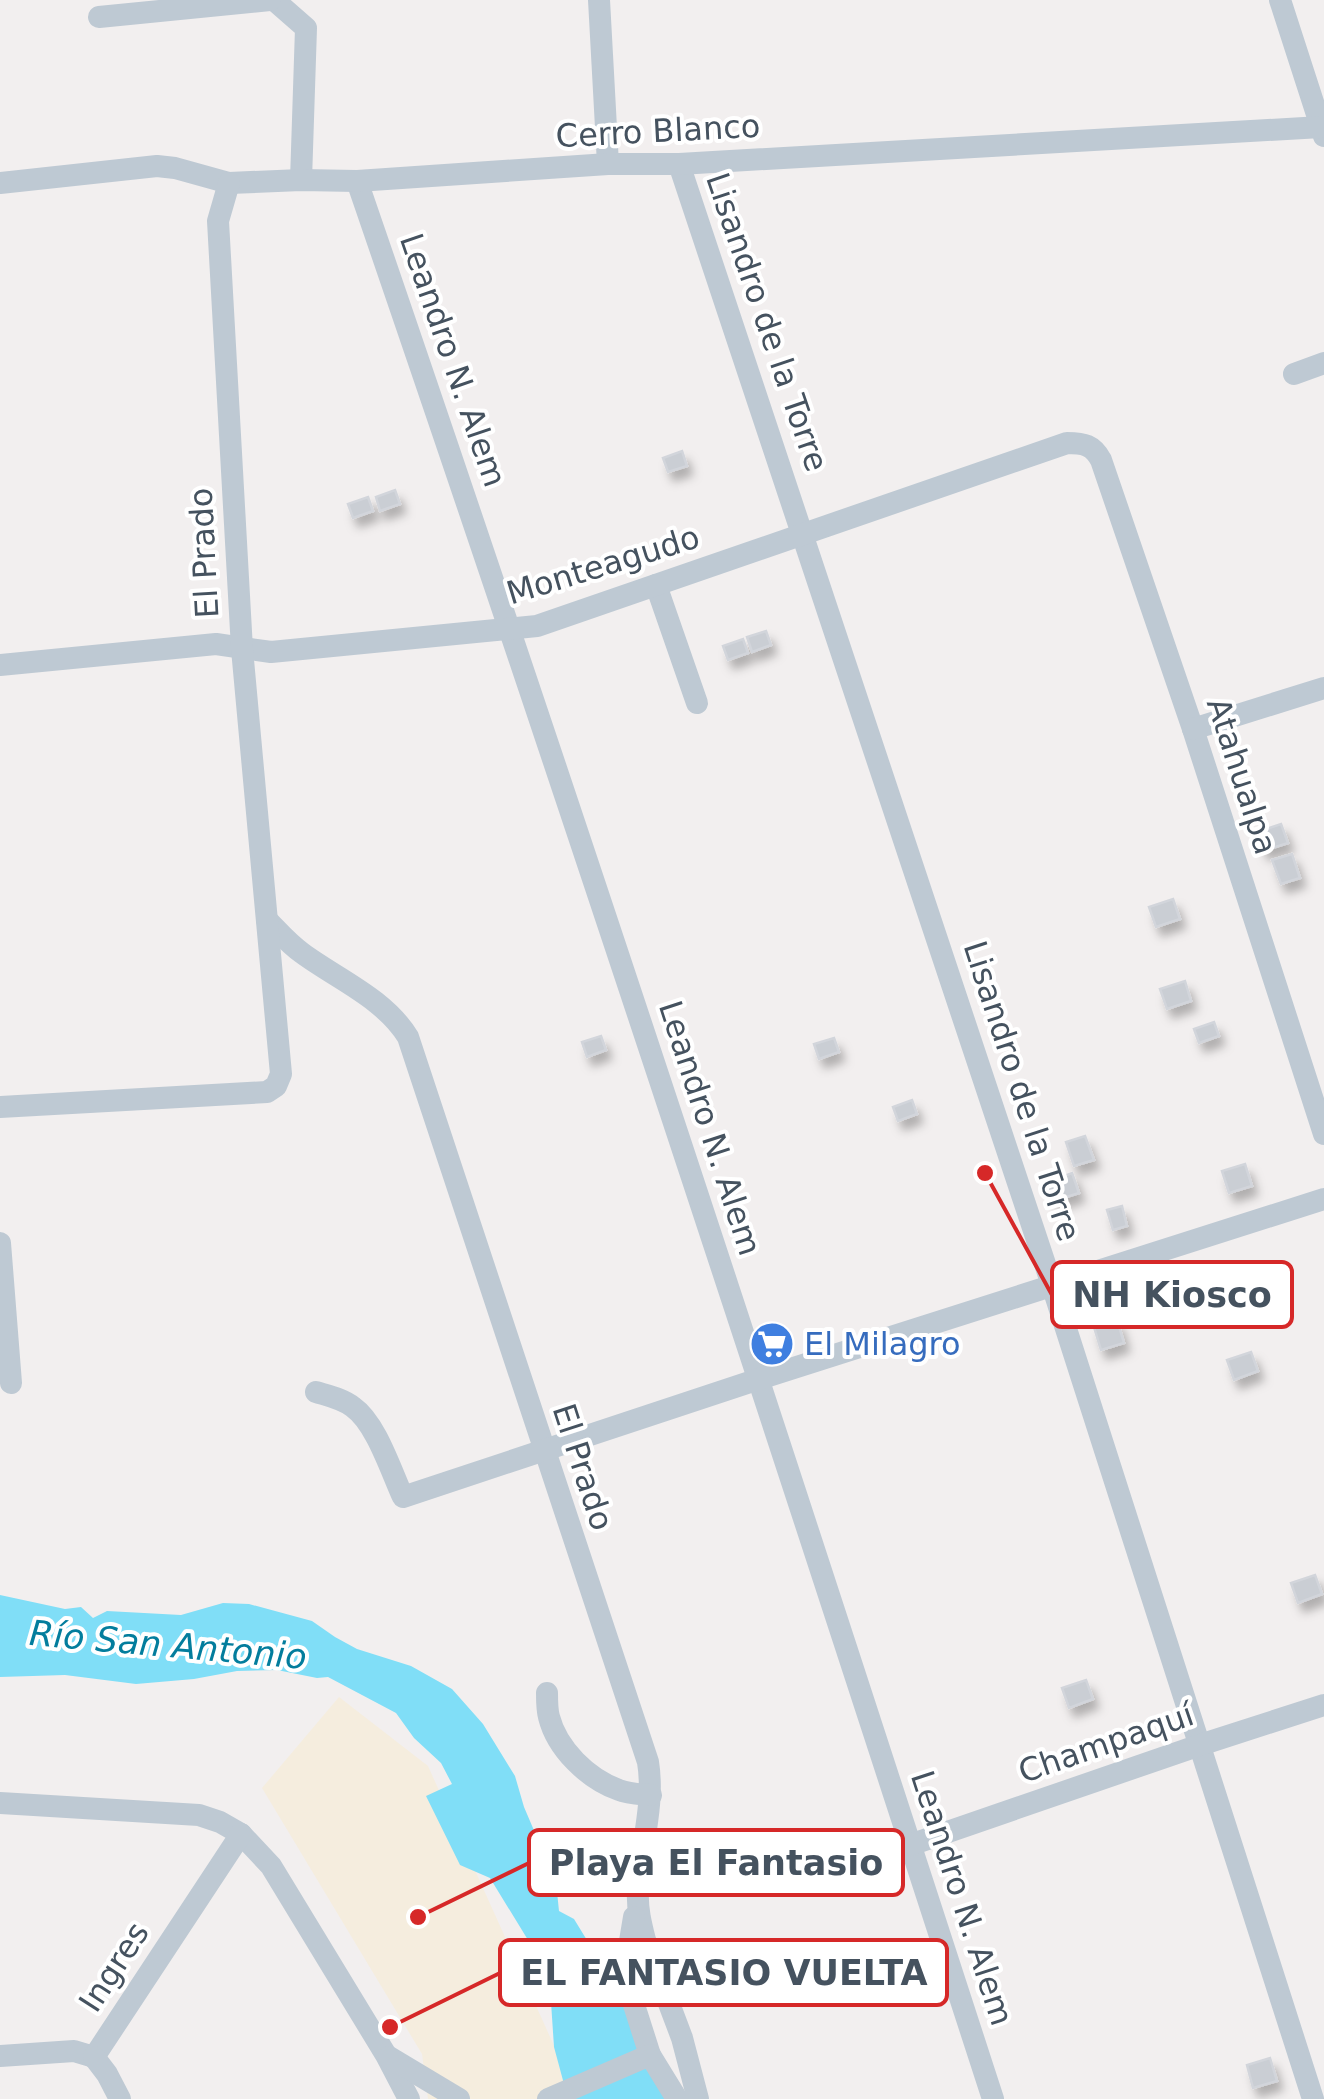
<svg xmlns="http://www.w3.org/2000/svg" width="1324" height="2099" font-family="'DejaVu Sans',sans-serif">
<defs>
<filter id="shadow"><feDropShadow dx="5.5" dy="9" stdDeviation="5" flood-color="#0004"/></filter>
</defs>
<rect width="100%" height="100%" fill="#f2efef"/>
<path fill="#f5edde" d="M339,1697L428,1766L578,2099H428L422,2054L262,1788Z"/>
<path fill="#80def7" d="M0,1595L65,1609L81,1607L93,1618L107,1611L181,1615L223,1603L249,1604L312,1621L335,1637L357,1649L411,1666L452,1689L483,1724L515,1776L524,1807L556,1882L559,1911L574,1919L612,1981L666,2099H568L554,2047L550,1987L528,1940L490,1878L460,1865L426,1796L452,1784L441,1763L414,1738L396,1713L328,1677L317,1678L277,1670L237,1671L194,1679L136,1684L65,1675L0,1677Z"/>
<g fill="#caced4" stroke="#d2d5db" stroke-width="2.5" filter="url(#shadow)">
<path d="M682,451L687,466L668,472L663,458Z"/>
<path d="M395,490L400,504L380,511L376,497Z"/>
<path d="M368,497L373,511L353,518L348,504Z"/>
<path d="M766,631L771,645L752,652L747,637Z"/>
<path d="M743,639L748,653L728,660L723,646Z"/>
<path d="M1281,824L1288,843L1263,851L1257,832Z"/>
<path d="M1292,854L1300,878L1281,884L1272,860Z"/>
<path d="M1173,899L1180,919L1156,927L1149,907Z"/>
<path d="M1185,981L1191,1001L1167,1009L1160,989Z"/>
<path d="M1214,1022L1219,1036L1199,1043L1194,1029Z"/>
<path d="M601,1036L606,1050L587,1057L582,1042Z"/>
<path d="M834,1038L839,1052L819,1059L814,1044Z"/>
<path d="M912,1100L917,1114L898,1121L893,1107Z"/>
<path d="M1085,1136L1094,1160L1074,1166L1066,1142Z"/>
<path d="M1245,1164L1252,1186L1229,1193L1222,1171Z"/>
<path d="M1072,1173L1079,1193L1054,1201L1048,1182Z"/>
<path d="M1122,1206L1127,1226L1113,1230L1107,1210Z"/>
<path d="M1117,1320L1124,1343L1101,1350L1094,1327Z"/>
<path d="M1251,1352L1258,1371L1234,1380L1227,1360Z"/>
<path d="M1315,1575L1322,1594L1298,1603L1291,1583Z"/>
<path d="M1086,1680L1093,1699L1069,1708L1062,1688Z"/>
<path d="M1270,2058L1277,2081L1253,2088L1247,2065Z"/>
</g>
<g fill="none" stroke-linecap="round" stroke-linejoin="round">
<g stroke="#bec9d3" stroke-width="22">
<path d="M274,0L306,28L301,180"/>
<path d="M599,0L608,164"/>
<path d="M1280,0L1324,136"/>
<path d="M99,17L270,0"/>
<path d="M679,164L1052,1285L1313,2099"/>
<path d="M357,181C576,818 785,1458 993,2099"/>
<path d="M0,183L157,166L175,168L229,183L301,180L357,181L608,164H679L1321,127"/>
<path d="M1294,374L1324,363"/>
<path d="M656,585L697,703"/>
<path d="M0,665L216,644L271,652L537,626L1067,443C1084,443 1093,445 1101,460L1193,729L1324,1134"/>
<path d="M1193,729L1324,688"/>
<path d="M267,920C278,931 289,944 302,953C337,979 384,998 408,1037L648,1762C655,1806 640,1848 638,1892C637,1908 641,1924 645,1940L682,2038L698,2099"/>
<path d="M0,1107L267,1092L276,1086L281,1074L242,649L218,221L229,183"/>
<path d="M0,1243L11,1383"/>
<path d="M316,1392C329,1396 343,1399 353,1407C376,1423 391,1471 403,1497L759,1379L1324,1199"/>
<path d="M547,1693C547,1701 547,1710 549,1717C557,1749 588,1779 619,1790C628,1794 640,1794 651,1795"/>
<path d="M0,1803L199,1815L220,1822L241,1834L271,1866L386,2055L409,2099"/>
<path d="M910,1845L1200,1745L1324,1705"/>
<path d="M634,1917L628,1953L627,1983L650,2055"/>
<path d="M0,2056L74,2051L94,2057"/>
<path d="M94,2057L241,1834"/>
<path d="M94,2057L107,2074L120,2099"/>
<path d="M389,2057L459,2099"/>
<path d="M548,2099L650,2055L677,2099"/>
</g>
</g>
<defs>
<symbol id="supermarket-disc" viewBox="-11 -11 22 22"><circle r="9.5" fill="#3f7fe0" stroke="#fff"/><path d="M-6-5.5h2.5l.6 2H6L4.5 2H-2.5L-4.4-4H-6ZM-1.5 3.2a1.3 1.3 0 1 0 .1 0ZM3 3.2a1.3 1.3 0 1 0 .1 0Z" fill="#fff"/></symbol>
</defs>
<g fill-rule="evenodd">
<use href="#supermarket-disc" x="747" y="1319" width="50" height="50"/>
</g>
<g text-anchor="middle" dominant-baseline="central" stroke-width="8" stroke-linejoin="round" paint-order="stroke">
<g font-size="32" fill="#45525f" stroke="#fff">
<text transform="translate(658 131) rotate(-3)">Cerro Blanco</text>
<text transform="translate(767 322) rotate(71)">Lisandro de la Torre</text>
<text transform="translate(453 360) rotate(71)">Leandro N. Alem</text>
<text transform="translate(204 553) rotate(-93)">El Prado</text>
<text transform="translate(603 565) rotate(-17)">Monteagudo</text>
<text transform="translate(1242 776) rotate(72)">Atahualpa</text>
<text transform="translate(1022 1091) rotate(72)">Lisandro de la Torre</text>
<text transform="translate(710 1128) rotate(72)">Leandro N. Alem</text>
<text transform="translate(583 1467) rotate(72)">El Prado</text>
<text transform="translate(1106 1743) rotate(-19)">Champaquí</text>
<text transform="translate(962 1898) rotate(72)">Leandro N. Alem</text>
<text transform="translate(114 1967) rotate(-57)">Ingres</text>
</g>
<g font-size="32" fill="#366cbe" stroke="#fff" text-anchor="start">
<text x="804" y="1344">El Milagro</text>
</g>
<g font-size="35" font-style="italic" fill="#037d9d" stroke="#fff">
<text transform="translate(168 1645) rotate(5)">Río San Antonio</text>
</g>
</g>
<path fill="none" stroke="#d62828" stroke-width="4" d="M985 1173L1052 1295M418 1917L529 1863M390 2027L500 1973"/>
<g fill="#d62828" stroke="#fff" stroke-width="4">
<circle cx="985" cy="1173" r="10"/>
<circle cx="418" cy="1917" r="10"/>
<circle cx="390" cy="2027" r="10"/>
</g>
<g fill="#fff" stroke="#d62828" stroke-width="4">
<rect x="1052" y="1262" width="240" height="65" rx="10"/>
<rect x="529" y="1830" width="374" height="65" rx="10"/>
<rect x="500" y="1940" width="447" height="65" rx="10"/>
</g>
<g font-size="35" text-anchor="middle" font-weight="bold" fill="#45525f">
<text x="1172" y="1307">NH Kiosco</text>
<text x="716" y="1875">Playa El Fantasio</text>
<text x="724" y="1985">EL FANTASIO VUELTA</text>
</g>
</svg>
